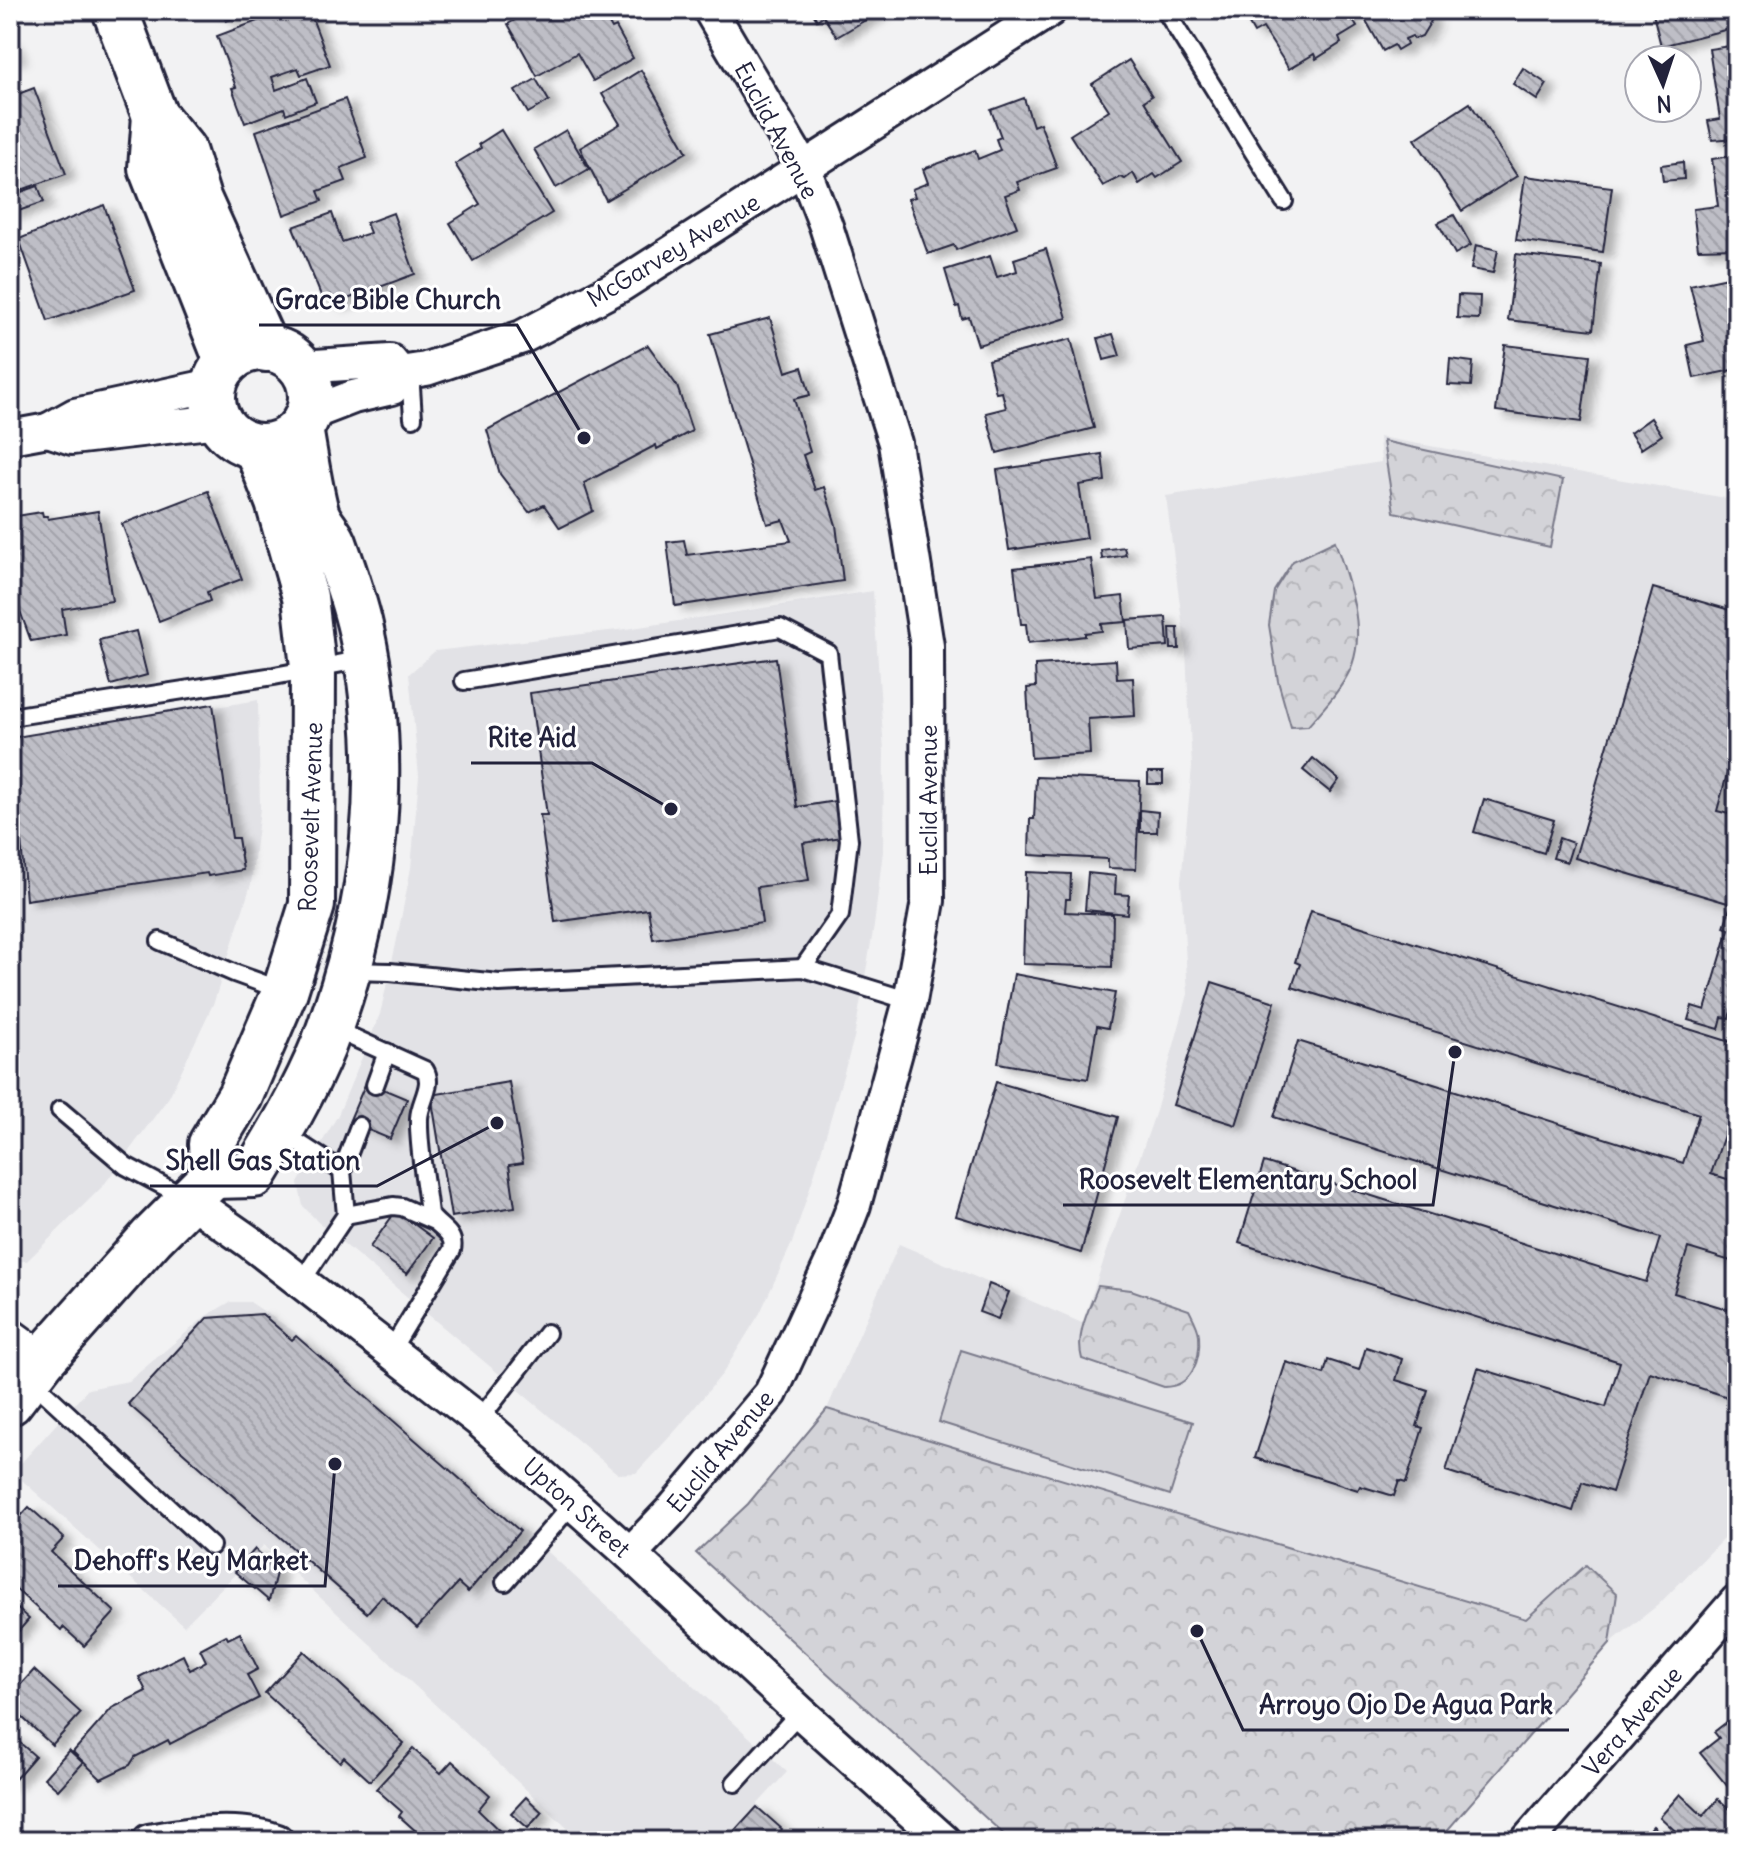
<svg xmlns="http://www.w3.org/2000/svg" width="1747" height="1851" font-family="Delius,sans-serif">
<defs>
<pattern id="forest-crowns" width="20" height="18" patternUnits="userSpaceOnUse" patternTransform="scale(2)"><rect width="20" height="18" fill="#d3d3d8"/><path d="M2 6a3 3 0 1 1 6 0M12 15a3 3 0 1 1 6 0" fill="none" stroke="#b5b5ba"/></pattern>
<pattern id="building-back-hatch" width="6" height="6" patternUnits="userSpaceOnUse" patternTransform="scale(2)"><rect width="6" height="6" fill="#bebec6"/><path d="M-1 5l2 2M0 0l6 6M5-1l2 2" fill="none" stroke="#a3a3ab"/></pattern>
<filter id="shadow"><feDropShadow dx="9" dy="5" stdDeviation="4" flood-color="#0004"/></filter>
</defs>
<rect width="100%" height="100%" fill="#f2f2f3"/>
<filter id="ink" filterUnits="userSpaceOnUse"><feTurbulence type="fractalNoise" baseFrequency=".0125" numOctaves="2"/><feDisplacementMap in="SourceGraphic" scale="16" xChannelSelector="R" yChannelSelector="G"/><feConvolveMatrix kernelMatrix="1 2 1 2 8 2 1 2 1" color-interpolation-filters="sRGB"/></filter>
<g filter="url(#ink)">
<g fill="#e2e2e6">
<path d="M1379,437L1737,500V1525L1658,1605L1610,1643L1617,1594L1527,1619L827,1409L899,1244L1082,1323L1156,1111L1188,994L1181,882L1192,767L1186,652L1166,496L1381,462Z"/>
<path d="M873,591L884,751L883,851L874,926L854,1038L815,1172L792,1243L760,1313L723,1373L677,1429L636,1473L618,1474L318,1222L303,1206L298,1183L338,1115L380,1014L396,944L411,868L419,776L409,674L435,651L626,629Z"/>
<path d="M258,700L260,809L251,884L214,1002L169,1097L103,1186L27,1261H10V742Z"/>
<path d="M230,1302H250L295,1332L523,1529L787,1772L724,1841H581L264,1545L184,1626L13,1472L88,1389L129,1381L206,1316Z"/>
</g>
<path fill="#d3d3d8" stroke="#7a7a8a" stroke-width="2" d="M961,1350L1193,1422L1170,1495L939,1422Z"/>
<g fill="url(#forest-crowns)" stroke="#7a7a8a" stroke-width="2">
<path d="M1383,441L1563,480L1550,547L1394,512Z"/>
<path d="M1335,541C1348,581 1368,629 1350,670C1340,691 1323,709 1308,726L1291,727L1278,681L1269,625L1274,591L1293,561Z"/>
<path d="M1098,1286L1131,1290L1189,1310C1193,1318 1198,1326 1199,1335C1201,1360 1192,1387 1164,1387L1082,1359C1075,1334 1089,1310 1098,1286Z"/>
<path d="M827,1409L1526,1619L1586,1565L1617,1594L1610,1643L1438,1841H1011L696,1553L748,1504Z"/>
</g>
<g fill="url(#building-back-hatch)" stroke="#22223b" stroke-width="2" filter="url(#shadow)">
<path d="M213,10H254L226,21L222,10L214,13Z"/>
<path d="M287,10H309L330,65L301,75L298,68L272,77L276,90L307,78L316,102L286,114L284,108L245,123L232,88L236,87L217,36Z"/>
<path d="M532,10H601L612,29L616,27L633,58L593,81L577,53L537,76L508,24Z"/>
<path d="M811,10H882L837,37L823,16L817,20Z"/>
<path d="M1241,10H1347L1357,27L1339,38L1341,43L1316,59L1314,54L1289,69L1263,28L1254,33Z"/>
<path d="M1360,10H1425L1431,21L1422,36L1414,39L1412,36L1405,39L1407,44L1397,50L1394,45L1383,51Z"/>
<path d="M1652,10H1737V27L1661,46Z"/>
<path d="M10,39L17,57L10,60Z"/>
<path d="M1737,45V138L1712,140L1708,121L1720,119L1709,49Z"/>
<path d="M1671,49L1674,60H1644L1643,56Z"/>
<path d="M1129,60L1152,96L1144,101L1182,162L1157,178L1154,174L1139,184L1133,173L1125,179L1120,177L1103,186L1070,135L1109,110L1092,84Z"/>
<path d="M1523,68L1547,84L1537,100L1513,84Z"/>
<path d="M641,70L687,152L606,200L580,148L620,124L602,94Z"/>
<path d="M536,79L549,101L528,113L515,91Z"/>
<path d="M34,88L66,174L10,194V97Z"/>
<path d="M1024,98L1033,126L1040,123L1057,168L1017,182L1020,190L1005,195L1017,227L956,250L954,245L928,254L908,199L915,197L912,189L928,183L923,169L975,150L978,159L1000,150L996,139L1001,137L991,110Z"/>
<path d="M345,99L367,158L341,168L346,181L318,191L322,201L284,215L256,131Z"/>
<path d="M1470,103L1517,176L1462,211L1415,139Z"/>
<path d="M501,130L552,213L473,261L450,223L480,204L455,164L481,148L479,144Z"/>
<path d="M566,130L589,169L556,188L534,149Z"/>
<path d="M1737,155V248L1698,249L1693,209L1718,206L1712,159Z"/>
<path d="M1683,162L1684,179L1663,181L1661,165Z"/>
<path d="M1525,176L1612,187L1603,252L1516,240Z"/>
<path d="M38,186L44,202L10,214V196Z"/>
<path d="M104,205L135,290L48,321L19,239Z"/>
<path d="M332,213L342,242L370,233L366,223L393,213L415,274L334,304L331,295L322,298L293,227Z"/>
<path d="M1454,215L1471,245L1455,254L1438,223Z"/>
<path d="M1476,245L1498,250L1493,273L1471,269Z"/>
<path d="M1046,249L1067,318L978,345L969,317L962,319L959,306L956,307L945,270L990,256L997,277L1017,271L1014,259Z"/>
<path d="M1516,254L1601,264L1593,330L1508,320Z"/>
<path d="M1737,275V369L1694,378L1687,345L1704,341L1690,285Z"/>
<path d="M1458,295L1480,296L1479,319L1457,318Z"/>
<path d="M770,318L786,372L802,367L810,395L794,399L810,452L803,455L815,490L824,487L836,525L843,581L675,606L667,542L684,540L687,555L791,541L783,520L767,524L710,334Z"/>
<path d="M1113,334L1120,356L1104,360L1098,338Z"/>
<path d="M1071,339L1094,428L997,453L986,413L1006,408L1002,392L996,393L988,360Z"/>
<path d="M648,345L677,386L692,431L657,449L656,445L584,483L593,511L560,528L544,505L529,512L500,474L487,430Z"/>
<path d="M1505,345L1590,355L1581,422L1496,411Z"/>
<path d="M1450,359L1473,362L1471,386L1448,385Z"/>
<path d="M1651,418L1662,435L1641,449L1630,433Z"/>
<path d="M1102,454L1105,481L1079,485L1087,538L1009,550L997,470Z"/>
<path d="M208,491L242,579L207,592L210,601L159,621L122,524Z"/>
<path d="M98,511L112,601L62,609L66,635L31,641L20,611L10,545V517L42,512L43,516H47L48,519Z"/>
<path d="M1124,547L1126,555L1102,559L1101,550Z"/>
<path d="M1091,559L1097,599L1123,596L1126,622L1101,624L1102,631L1085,633V636L1028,643L1026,624H1021L1014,568Z"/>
<path d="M1653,588L1737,612V737L1717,811L1737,816V991L1729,1018L1722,1017L1719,1029L1688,1020L1692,1006L1705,1010L1729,929L1724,927L1731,904L1575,858Z"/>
<path d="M1166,617L1168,646L1129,649L1127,620Z"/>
<path d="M1170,628H1178L1179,649H1171Z"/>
<path d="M136,631L147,675L111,685L99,640Z"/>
<path d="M776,658L797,807L836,801L842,837L803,843L809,880L757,887L762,923L653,939L648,909L555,922L540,815H547L530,693Z"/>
<path d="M1116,660L1117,679L1133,678L1135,716L1088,719L1090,754L1031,758L1027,688L1036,687L1035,665Z"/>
<path d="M213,704L232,838H238L243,870L208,876L207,873L26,900L21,841L10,842V738Z"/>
<path d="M1313,758L1339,780L1330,792L1303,770Z"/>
<rect x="1148" y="772" width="15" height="12"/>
<path d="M1036,777L1140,781L1136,869L1108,868V859L1029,855L1030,819H1034Z"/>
<path d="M1484,799L1554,820L1544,853L1474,832Z"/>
<path d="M1140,810L1158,812L1157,832H1140Z"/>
<path d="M1559,838L1573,843L1567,862L1553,858Z"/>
<path d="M1026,872L1071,874L1070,899H1066L1065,912L1113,914L1112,967L1023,964Z"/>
<path d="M1088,873L1116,876L1115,894L1129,895L1127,914L1085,910Z"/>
<path d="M1311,911L1737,1044V1126L1728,1123L1711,1174L1737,1182V1263L1688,1248L1674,1293L1737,1312V1400L1650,1372L1612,1492L1582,1482L1573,1511L1446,1471L1478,1368L1606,1407L1620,1362L1239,1243L1264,1162L1646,1282L1660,1238L1274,1117L1298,1041L1683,1163L1699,1114L1292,987L1300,964L1295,962Z"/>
<path d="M1014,974L1115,993L1108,1028L1097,1026L1088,1079L998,1063Z"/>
<path d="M1212,982L1275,1002L1236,1125L1173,1105Z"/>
<path d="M366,1082L407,1099L390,1139L349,1122Z"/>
<path d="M509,1082L523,1163L509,1165L515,1207L451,1217L431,1095Z"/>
<path d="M996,1082L1118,1117L1081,1253L956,1216Z"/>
<path d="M396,1211L433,1238L407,1274L370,1247Z"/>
<path d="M989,1284L1009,1292L998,1319L979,1312Z"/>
<path d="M262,1314L292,1340L296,1336L520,1531L468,1592L458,1583L417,1628L382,1596L367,1613L128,1404L207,1318Z"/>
<path d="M1366,1347L1402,1359L1396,1380L1428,1390L1417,1426L1423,1428L1406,1483L1399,1481L1394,1496L1360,1486L1358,1490L1255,1458L1286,1362L1324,1374L1328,1360L1359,1370Z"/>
<path d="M29,1507L64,1538L51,1552L115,1612L84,1646L63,1627L61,1630L10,1584V1528Z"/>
<path d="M255,1549L277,1569L269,1601L235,1572Z"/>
<path d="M10,1602L29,1619L10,1641Z"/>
<path d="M240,1633L258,1669L247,1675L259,1698L170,1744L168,1740L135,1757L130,1765L101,1779L73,1752L112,1708L146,1691L139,1677L183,1655L190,1670L206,1661L200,1649L226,1635L228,1639Z"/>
<path d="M304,1651L404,1743L370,1781L344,1757L340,1762L265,1693Z"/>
<path d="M34,1670L81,1713L52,1745L10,1706V1696Z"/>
<path d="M1737,1714V1798L1700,1753L1719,1738L1714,1732Z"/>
<path d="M10,1734L35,1756L10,1785Z"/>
<path d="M413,1749L441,1773L452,1761L490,1795L478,1810L510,1841H427L399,1816L402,1812L376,1789Z"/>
<path d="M69,1750L83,1763L58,1790L44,1778Z"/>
<path d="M1680,1794L1703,1816L1718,1799L1737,1815V1841H1686L1660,1817Z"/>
<path d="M526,1797L542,1812L528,1828L511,1813Z"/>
<path d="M757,1807L782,1829L778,1834L787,1841H726Z"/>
<path d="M1653,1826L1670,1841H1640Z"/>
</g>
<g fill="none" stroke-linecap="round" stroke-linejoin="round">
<defs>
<g id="lane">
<path d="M1165,10L1284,201"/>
<path d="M410,372L413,418"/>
<path d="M464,681L780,628L828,653L849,840L840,915L803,968"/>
<path d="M10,717L274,676L364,659"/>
<path d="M160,941L234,973L284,991"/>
<path d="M350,971L390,972L499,983L803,968L910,1001"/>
<path d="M332,1028L425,1070C434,1085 420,1101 419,1118C418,1150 426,1183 429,1214C438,1228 456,1232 452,1250L390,1352"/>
<path d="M375,1085L387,1052"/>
<path d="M60,1110L126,1166L186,1198"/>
<path d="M283,1133L342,1171"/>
<path d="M346,1215L393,1206L402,1207L434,1221"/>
<path d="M301,1282L346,1215L342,1171L359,1126"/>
<path d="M30,1379L211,1546"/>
<path d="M479,1420L547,1333"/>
<path d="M505,1582L573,1503"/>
<path d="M735,1783L800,1712"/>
</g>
<g id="street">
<path d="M301,367L390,361L400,373L392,388L353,397L309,414"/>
<path d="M400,373L426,369L522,337L621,285L1050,10"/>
<path d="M213,385L75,415L48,430L72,438L218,421"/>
<path d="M10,437L48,430"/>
<path d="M188,1199L251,1243L479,1420L630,1554L800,1712L944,1841"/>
<path d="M10,1335L43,1359"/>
<path d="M630,1554L673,1509L771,1393L833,1259L854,1205L910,1001L928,901L927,646L895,443L826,226L804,169L710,10"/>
<path d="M149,1841C186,1834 242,1827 277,1841"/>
<path d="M1527,1841L1737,1601"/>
</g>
<g id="secondary">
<path d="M115,10L155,116"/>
<circle cx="262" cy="397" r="49"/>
<path d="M227,361L151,168L155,116L183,150L198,198L266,349"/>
<path d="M256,446L278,502L305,597L313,667L312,905L285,991L240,1096L211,1144L213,1176L254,1175C279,1134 305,1091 323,1046C374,913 392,771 361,630C355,602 344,571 334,543C329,532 319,523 316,512C309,485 305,456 300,428"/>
<path d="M10,1402L43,1359L152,1237L213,1176"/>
</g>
</defs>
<use href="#lane" stroke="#22223b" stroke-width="22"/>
<use href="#street" stroke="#22223b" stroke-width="38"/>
<use href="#secondary" stroke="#22223b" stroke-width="50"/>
<use href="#lane" stroke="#fff" stroke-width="16"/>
<use href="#street" stroke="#fff" stroke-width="32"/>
<use href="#secondary" stroke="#fff" stroke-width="44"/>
</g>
</g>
<g text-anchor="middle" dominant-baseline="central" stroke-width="6" stroke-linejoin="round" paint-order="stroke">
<g font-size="24" fill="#22223b" stroke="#fff">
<text transform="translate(777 130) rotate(62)">Euclid Avenue</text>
<text transform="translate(673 250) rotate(-31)">McGarvey Avenue</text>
<text transform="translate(928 800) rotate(-90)">Euclid Avenue</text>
<text transform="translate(310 817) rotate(-88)">Roosevelt Avenue</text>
<text transform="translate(720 1451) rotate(-50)">Euclid Avenue</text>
<text transform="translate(577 1507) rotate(42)">Upton Street</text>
<text transform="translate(1632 1721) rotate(-49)">Vera Avenue</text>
</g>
</g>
<path fill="none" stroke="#22223b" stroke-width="3" d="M584 438L517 325H259M671 809L592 763H471M497 1123L377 1186H150M1455 1052L1433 1205H1063M335 1464L325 1586H58M1197 1631L1243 1730H1569"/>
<g fill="#22223b" stroke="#fff" stroke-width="3">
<circle cx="584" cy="438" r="8"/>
<circle cx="671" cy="809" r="8"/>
<circle cx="497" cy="1123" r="8"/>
<circle cx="1455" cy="1052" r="8"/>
<circle cx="335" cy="1464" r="8"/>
<circle cx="1197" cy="1631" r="8"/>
</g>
<g font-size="26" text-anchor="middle" font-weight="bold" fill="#22223b" stroke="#fff" stroke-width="6" stroke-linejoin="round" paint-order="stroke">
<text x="388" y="309">Grace Bible Church</text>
<text x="532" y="747">Rite Aid</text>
<text x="263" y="1170">Shell Gas Station</text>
<text x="1248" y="1189">Roosevelt Elementary School</text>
<text x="191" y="1570">Dehoff's Key Market</text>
<text x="1406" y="1714">Arroyo Ojo De Agua Park</text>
</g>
<rect width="1747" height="1851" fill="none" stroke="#fff" stroke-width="40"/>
<rect x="20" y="20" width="1707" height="1811" fill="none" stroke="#22223b" stroke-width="3" filter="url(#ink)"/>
<g transform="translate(1663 84) rotate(177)"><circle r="38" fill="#ffffff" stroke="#a7a7b1" stroke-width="2"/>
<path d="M0-6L14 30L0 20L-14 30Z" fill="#22223b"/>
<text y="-12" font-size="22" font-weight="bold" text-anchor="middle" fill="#22223b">N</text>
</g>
</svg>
